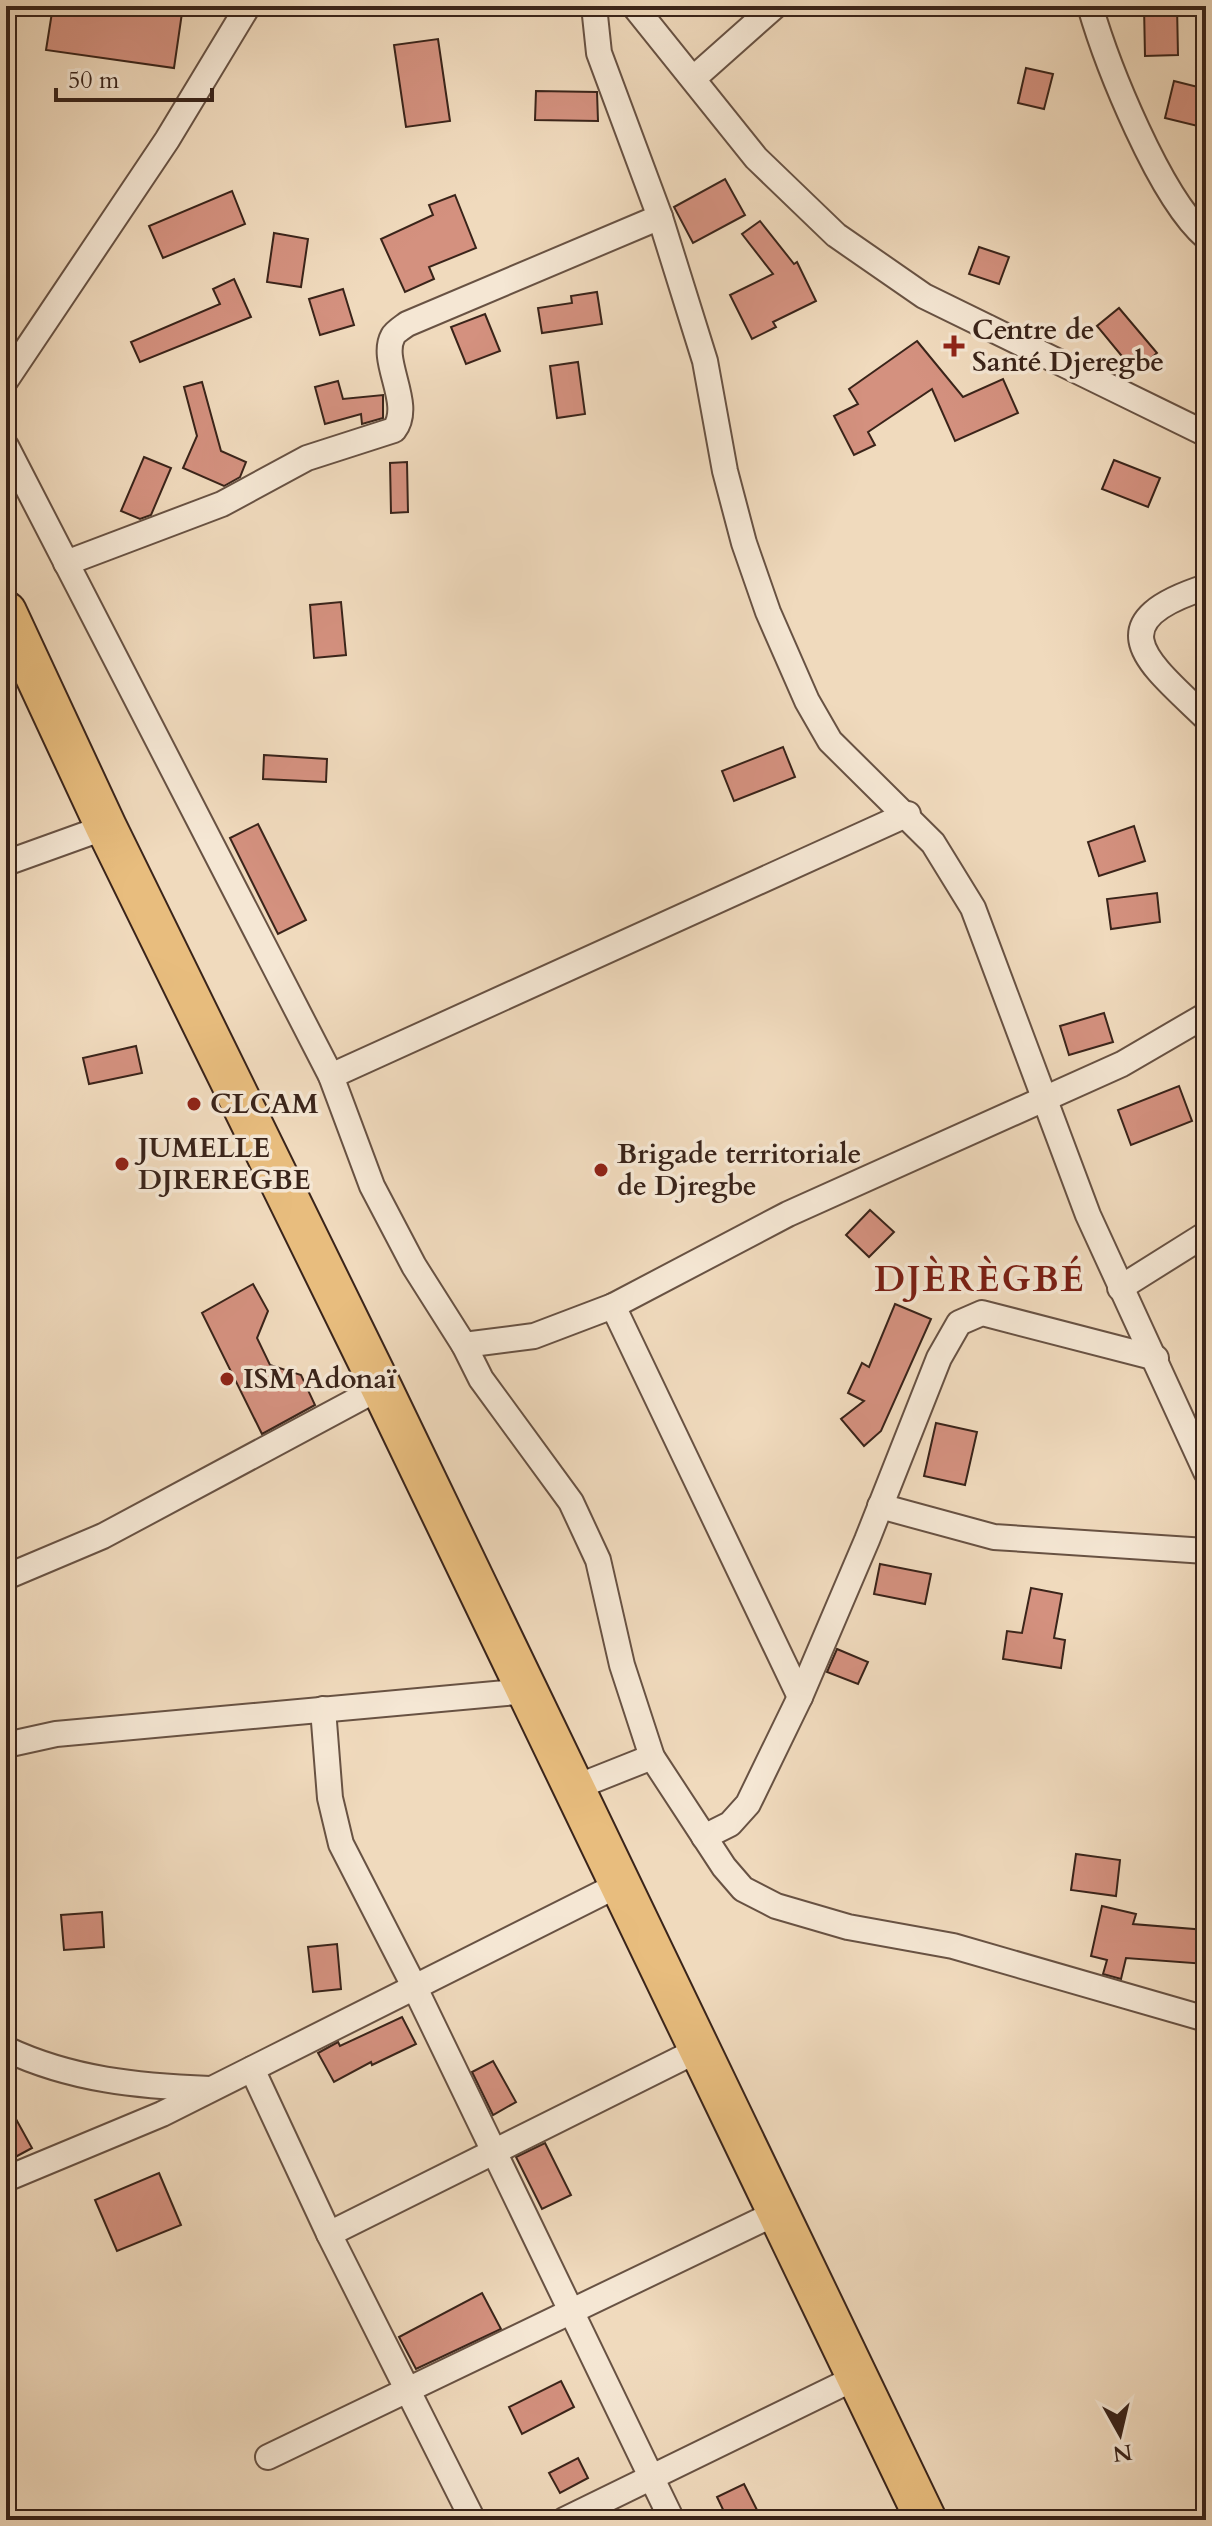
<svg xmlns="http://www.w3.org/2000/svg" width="1212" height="2526" font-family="Cardo,serif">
<rect width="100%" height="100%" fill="#f0dabd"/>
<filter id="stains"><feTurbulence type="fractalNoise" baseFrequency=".0025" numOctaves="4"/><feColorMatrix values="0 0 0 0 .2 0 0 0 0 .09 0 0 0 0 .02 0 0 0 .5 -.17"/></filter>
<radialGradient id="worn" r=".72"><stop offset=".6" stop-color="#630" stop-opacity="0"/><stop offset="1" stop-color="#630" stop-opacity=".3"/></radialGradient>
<g fill="#d4917f" stroke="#3a241a" stroke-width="2">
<path d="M53,6H183L174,68L46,50Z"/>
<path d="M1144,6H1177L1178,55L1145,56Z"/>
<path d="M438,39L450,121L406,127L394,45Z"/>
<path d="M1026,68L1053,74L1044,109L1018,103Z"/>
<path d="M1174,81L1206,89V128L1165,118Z"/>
<path d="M536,91L597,92L598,121L535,120Z"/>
<path d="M725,179L745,215L693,243L674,207Z"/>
<path d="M232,191L245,224L163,258L149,226Z"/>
<path d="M455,195L476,248L429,267L434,279L405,292L381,239L433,215L429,205Z"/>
<path d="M760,221L794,264L797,262L816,301L773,322L776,327L752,339L730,295L773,274L742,234Z"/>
<path d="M274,233L308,239L301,287L267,282Z"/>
<path d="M979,247L1009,257L999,284L969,274Z"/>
<path d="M234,279L251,317L140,362L131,342L220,304L213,289Z"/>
<path d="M343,289L354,325L320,335L309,299Z"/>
<path d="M597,292L602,324L542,333L538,308L572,303L571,296Z"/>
<path d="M1119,308L1157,353L1135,372L1097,326Z"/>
<path d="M485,314L500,351L466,364L451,327Z"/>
<path d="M917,341L963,397L1003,379L1018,413L955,441L932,389L868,432L875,445L854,455L834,416L858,404L849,389Z"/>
<path d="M578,362L585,414L557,418L550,366Z"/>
<path d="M338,381L343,399L383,395V418L362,424L361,414L325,424L315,387Z"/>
<path d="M202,382L221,451L246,462L240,477L224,486L183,468L197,436L184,387Z"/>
<path d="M144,457L171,468L151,515L140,519L121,511Z"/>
<path d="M1114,460L1160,478L1148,507L1102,489Z"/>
<path d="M407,462L408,512L391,513L390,463Z"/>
<path d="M341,602L346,655L314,658L310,605Z"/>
<path d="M783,747L795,777L734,801L722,771Z"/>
<path d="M264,755L327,759L326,782L263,779Z"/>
<path d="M258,824L306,920L278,934L230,838Z"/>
<path d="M1134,826L1145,861L1099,876L1088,842Z"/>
<path d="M1157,893L1160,922L1111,929L1107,899Z"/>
<path d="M1104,1013L1113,1042L1069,1055L1060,1026Z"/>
<path d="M136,1046L142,1073L89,1084L83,1058Z"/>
<path d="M1179,1086L1192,1121L1131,1145L1118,1110Z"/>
<path d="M870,1210L894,1232L869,1257L846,1235Z"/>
<path d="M253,1284L268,1311L257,1338L270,1365L301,1375L315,1405L262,1434L202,1313Z"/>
<path d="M895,1304L931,1319L881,1431L864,1446L841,1419L864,1401L848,1393L862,1363L869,1367Z"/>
<path d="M936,1423L977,1432L965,1485L924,1476Z"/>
<path d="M880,1564L931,1574L925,1604L874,1594Z"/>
<path d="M1031,1588L1062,1594L1054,1638L1065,1640L1061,1668L1003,1659L1007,1631L1022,1633Z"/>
<path d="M837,1649L868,1662L858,1684L827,1672Z"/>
<path d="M1076,1854L1120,1860L1116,1896L1071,1890Z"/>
<path d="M1102,1906L1136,1914L1133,1924L1206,1930V1964L1126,1958L1121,1979L1103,1974L1107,1960L1091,1956Z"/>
<path d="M102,1912L104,1947L64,1950L61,1915Z"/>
<path d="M337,1944L341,1989L313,1992L308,1947Z"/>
<path d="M402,2017L416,2044L372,2065L371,2062L334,2082L318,2053L338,2042L340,2046Z"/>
<path d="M493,2061L516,2102L493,2115L472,2072Z"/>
<path d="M6,2101L32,2148L6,2162Z"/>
<path d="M545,2143L571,2195L542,2209L516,2157Z"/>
<path d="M159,2173L181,2225L117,2251L95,2200Z"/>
<path d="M482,2293L501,2329L416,2369L399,2337Z"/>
<path d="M561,2381L574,2407L522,2434L509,2407Z"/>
<path d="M578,2458L588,2478L560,2493L549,2473Z"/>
<path d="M744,2484L762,2520H728L717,2497Z"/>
</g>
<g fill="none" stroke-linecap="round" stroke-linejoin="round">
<defs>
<g id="minor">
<path d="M594,6L599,53L660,217L705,361L725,471L744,543L768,612L807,701L830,741L933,843L973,908L1088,1215L1206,1472"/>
<path d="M634,6L756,158L836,235L924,296L1206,434"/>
<path d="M1090,6C1107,65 1160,198 1206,237"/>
<path d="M694,78L775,6"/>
<path d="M6,380L167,140L248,6"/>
<path d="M6,446L331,1076L372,1186L414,1266L464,1345L481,1379L571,1502L598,1560L622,1665L652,1757L724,1867L743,1889L776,1906L848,1927L953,1946L1206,2019"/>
<path d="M66,563L222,504L307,458L394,430C414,404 379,361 393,336C395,332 403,327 407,324L660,217"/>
<path d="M1206,587C1094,623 1149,663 1206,718"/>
<path d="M6,863L106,827"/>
<path d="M331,1076L908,814"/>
<path d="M1120,1288L1206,1234"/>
<path d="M613,1306L800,1697"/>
<path d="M464,1345L534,1336L613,1306L788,1214L1122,1064L1206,1015"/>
<path d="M880,1506L994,1537L1206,1551"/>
<path d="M6,1577L103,1536L381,1387"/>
<path d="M323,1709L330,1798L341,1844L415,1988L672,2520"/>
<path d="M6,1745L56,1734L528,1691"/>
<path d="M574,1788L652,1757"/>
<path d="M704,1837L730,1824L748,1804L800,1697L867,1540L939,1358L959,1323L982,1313L1156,1358"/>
<path d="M6,2049C72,2080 138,2086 210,2089"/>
<path d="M252,2069L329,2234L473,2520"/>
<path d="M6,2179L162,2114L620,1884"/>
<path d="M329,2234L700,2049"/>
<path d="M268,2457L778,2212"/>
<path d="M564,2520L857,2377"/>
</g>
<path id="trunk" d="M6,612L106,827L381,1387L926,2520"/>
</defs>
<use href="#minor" stroke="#685243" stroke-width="28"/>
<use href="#trunk" stroke="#3a241a" stroke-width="44"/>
<use href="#minor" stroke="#f5e7d4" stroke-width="24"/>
<use href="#trunk" stroke="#e8bd7e" stroke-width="40"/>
</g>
<g fill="#8f2418" stroke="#f5e7d4" stroke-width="3">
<path d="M950 334h8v8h8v8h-8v8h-8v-8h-8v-8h8z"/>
<circle cx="194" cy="1104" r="8"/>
<circle cx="122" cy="1164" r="8"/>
<circle cx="601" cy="1170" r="8"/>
<circle cx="227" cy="1379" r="8"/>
</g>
<g text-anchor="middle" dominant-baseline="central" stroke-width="7" stroke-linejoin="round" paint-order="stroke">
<g font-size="28" font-weight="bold" fill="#3a241a" stroke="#f5e7d4" text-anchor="start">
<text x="972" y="330">Centre de<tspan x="972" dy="32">Santé Djeregbe</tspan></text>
<text x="210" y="1104">CLCAM</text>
<text x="138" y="1148">JUMELLE<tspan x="138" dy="32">DJREREGBE</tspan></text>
<text x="617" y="1154">Brigade territoriale<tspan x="617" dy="32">de Djregbe</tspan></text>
<text x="243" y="1379">ISM Adonaï</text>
</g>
<g font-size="36" font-weight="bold" letter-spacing="2" fill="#7a1f14" stroke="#f5e7d4">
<text x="980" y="1279">DJÈRÈGBÉ</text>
</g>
</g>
<rect width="1212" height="2526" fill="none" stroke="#f0dabd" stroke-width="32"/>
<rect x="8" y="8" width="1196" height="2510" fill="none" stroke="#3a241a" stroke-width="4"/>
<rect x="16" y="16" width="1180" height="2494" fill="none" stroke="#3a241a" stroke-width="2"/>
<g transform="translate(1120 2434) rotate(172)" stroke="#f5e7d4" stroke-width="6" paint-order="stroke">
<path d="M0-6L14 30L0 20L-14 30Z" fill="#3a241a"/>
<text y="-12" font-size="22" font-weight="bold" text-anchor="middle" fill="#3a241a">N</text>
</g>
<path d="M56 88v12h156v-12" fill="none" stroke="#3a241a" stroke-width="4"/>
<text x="68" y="88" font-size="24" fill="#3a241a" stroke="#f5e7d4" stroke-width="6" paint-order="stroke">50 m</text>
<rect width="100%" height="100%" filter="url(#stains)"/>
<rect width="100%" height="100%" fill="url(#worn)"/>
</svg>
